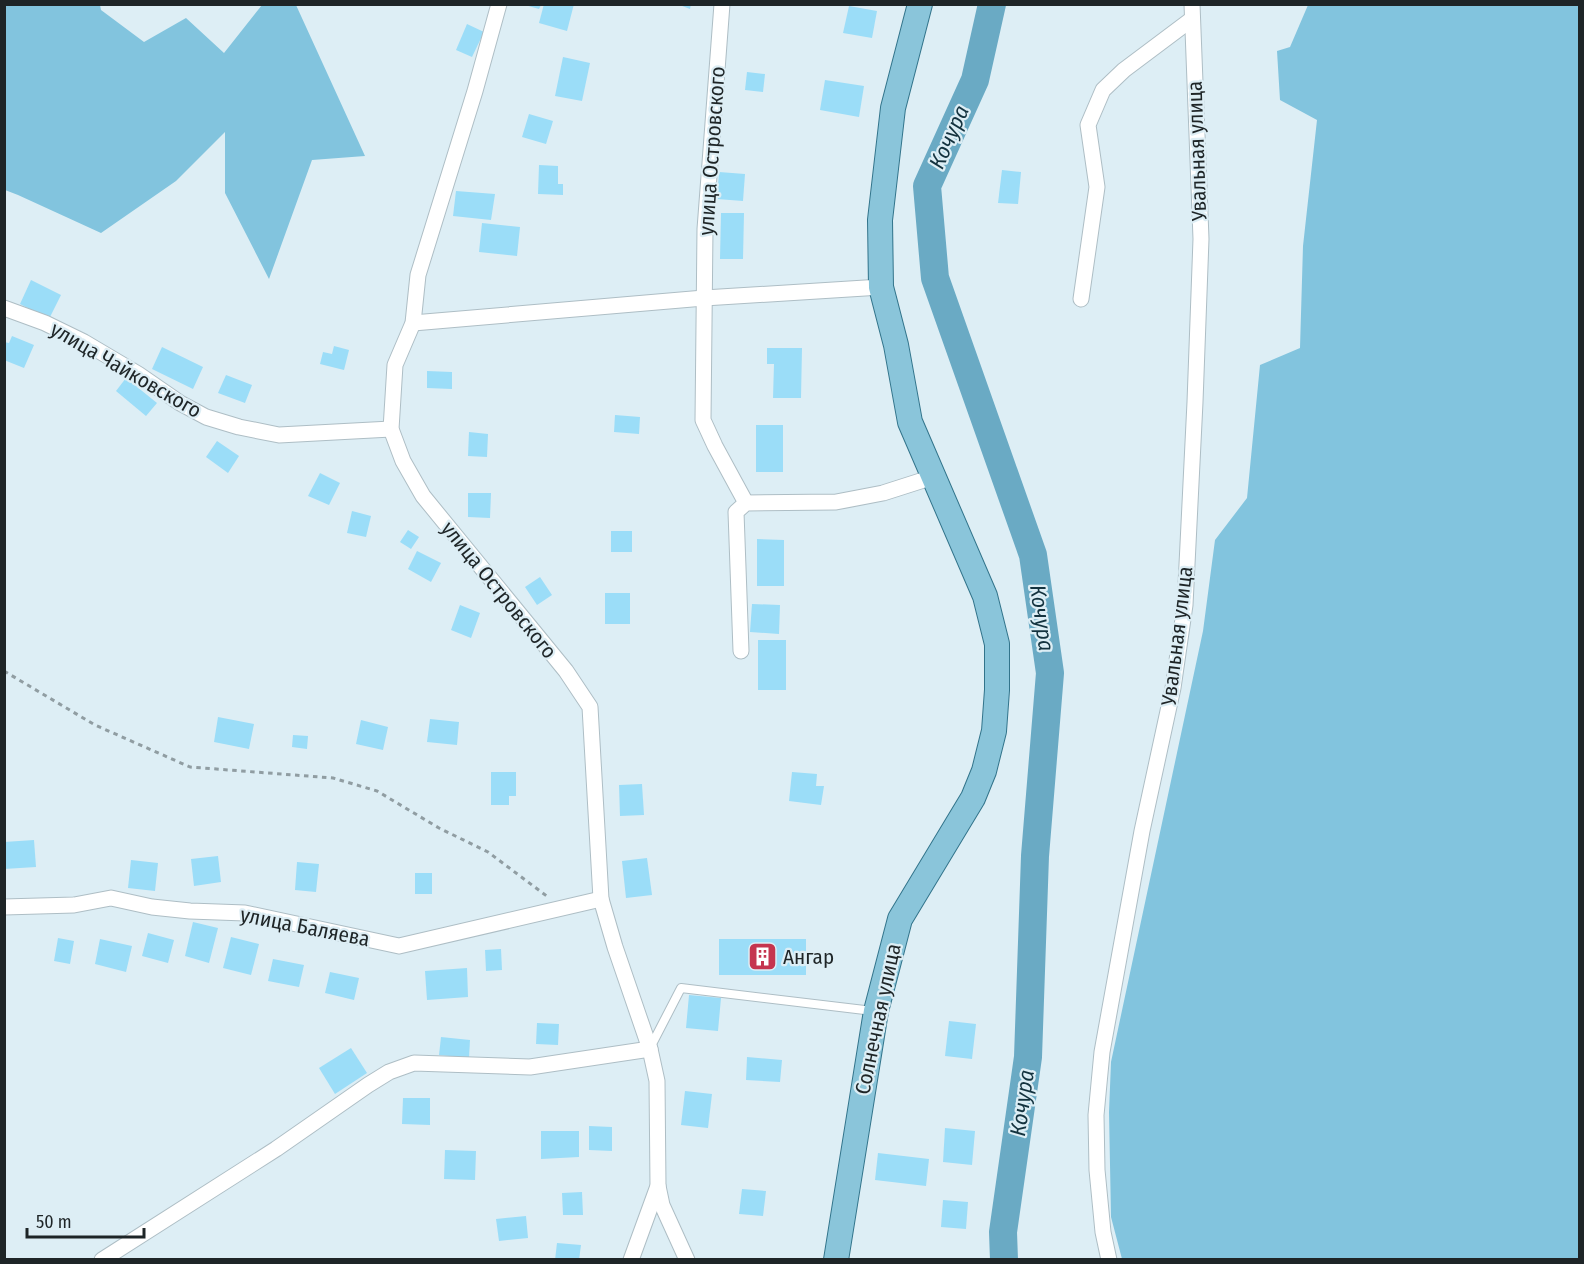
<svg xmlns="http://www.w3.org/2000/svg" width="1584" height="1264" font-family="'Fira Sans Condensed',sans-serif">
<rect width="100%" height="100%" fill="#ddeef5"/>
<g fill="#82c4de">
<path d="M5,4L100,5L101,10L144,42L186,18L224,53L262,5H296L365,156L312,160L269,279L225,193V132L176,181L101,233L18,195L5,190Z"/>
<path d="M1308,5H1579V1259H1122L1111,1217L1109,1112L1111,1062L1203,631L1215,540L1247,498L1260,365L1300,348L1303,246L1317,120L1280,100L1277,51L1290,47Z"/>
</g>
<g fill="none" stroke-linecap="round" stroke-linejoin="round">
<path stroke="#6aaac4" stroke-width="28" d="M992,4L975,80L927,186L935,278L1033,555L1050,673L1035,856L1028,1057L1003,1232L1004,1260"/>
</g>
<g fill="#9bddf8">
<path d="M544,4H574L567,31L539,23Z"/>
<path d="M677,4H691L690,9Z"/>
<path d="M525,5H541L539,9Z"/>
<path d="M849,6L877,11L872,38L843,33Z"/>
<path d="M467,24L484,32L472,57L456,50Z"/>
<path d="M563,57L590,63L582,101L555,96Z"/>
<path d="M747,72L765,74L763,92L745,90Z"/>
<path d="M825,80L864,86L859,117L820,110Z"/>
<path d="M529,114L553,121L546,144L522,137Z"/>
<path d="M539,165L558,166V184H563V195L538,194Z"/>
<path d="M1002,170L1021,172L1018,204L998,203Z"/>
<path d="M719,172L745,174L743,201L717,199Z"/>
<path d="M456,191L495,194L491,220L453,216Z"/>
<path d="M721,213H744L743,259H720Z"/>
<path d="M482,223L520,227L517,256L479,252Z"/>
<path d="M31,280L61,295L49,319L20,304Z"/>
<path d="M12,336L34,345L24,368L4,360V342L9,343Z"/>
<path d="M334,346L349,350L344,370L320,364L323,352L332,354Z"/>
<path d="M162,347L203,367L193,389L152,369Z"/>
<path d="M767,348H802L801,398H773L774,364H767Z"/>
<path d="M427,371L452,372V389L427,388Z"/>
<path d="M226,375L252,385L245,403L218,393Z"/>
<path d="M126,378L157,403L146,416L116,391Z"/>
<path d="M615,415L640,417L639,434L614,432Z"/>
<rect x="756" y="425" width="27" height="47"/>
<path d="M469,432L488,434L487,457L468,456Z"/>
<path d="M217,441L239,456L228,473L206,457Z"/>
<path d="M320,473L340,483L329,505L308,496Z"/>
<path d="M468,493H491L490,518L468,517Z"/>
<path d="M352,511L371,516L366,537L347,533Z"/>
<path d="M408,530L419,537L411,549L400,542Z"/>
<rect x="611" y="531" width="21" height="21"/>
<path d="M757,539L784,540V586H757Z"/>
<path d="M417,551L441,563L431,582L408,569Z"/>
<path d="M540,577L552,595L537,605L525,587Z"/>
<rect x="605" y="593" width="25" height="31"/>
<path d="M752,604L780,605L779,634L750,632Z"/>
<path d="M460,605L480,613L471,638L451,630Z"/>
<rect x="758" y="640" width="28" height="50"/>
<path d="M218,717L254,724L249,749L214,742Z"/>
<path d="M430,719L459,722L457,745L427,742Z"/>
<path d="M361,720L388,727L383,750L356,744Z"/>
<path d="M293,735L308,736L307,749L292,747Z"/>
<path d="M491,772H516V796H509V805H491Z"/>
<path d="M792,772L817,774L816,786H824L821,805L789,801Z"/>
<path d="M642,784L644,815L620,816L619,785Z"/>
<path d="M34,840L36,867L4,869V842Z"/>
<path d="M218,856L221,882L194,886L191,859Z"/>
<path d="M647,858L652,895L626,898L622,861Z"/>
<path d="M131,860L158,863L155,891L128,888Z"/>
<path d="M297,862L319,864L316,892L295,890Z"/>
<rect x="415" y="873" width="17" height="21"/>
<path d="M193,922L218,928L209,963L185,956Z"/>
<path d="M148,933L174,940L168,963L142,956Z"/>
<path d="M231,937L259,944L251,975L223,968Z"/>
<path d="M58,938L74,941L70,964L54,961Z"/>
<path d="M100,939L132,946L126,972L95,964Z"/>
<rect x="719" y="939" width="87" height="36"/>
<path d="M501,949L502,970L486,971L485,950Z"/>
<path d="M273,959L304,965L299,987L268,981Z"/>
<path d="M467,968L468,997L427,1000L425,971Z"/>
<path d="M330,972L359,978L354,1000L325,993Z"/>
<path d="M689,995L721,998L718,1031L686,1028Z"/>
<path d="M949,1021L976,1024L972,1059L945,1056Z"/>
<path d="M537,1023L559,1024L558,1045L536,1044Z"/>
<path d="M441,1037L470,1040L469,1058L439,1055Z"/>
<path d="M351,1048L367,1073L335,1094L319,1068Z"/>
<path d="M747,1057L782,1060L780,1082L746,1080Z"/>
<path d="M685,1091L712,1094L708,1128L681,1125Z"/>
<path d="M403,1098H430V1125L402,1124Z"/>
<path d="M589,1126L612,1127V1151L589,1150Z"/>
<path d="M945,1128L975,1131L972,1165L943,1162Z"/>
<path d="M541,1131H579V1157L541,1159Z"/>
<path d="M445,1150L476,1151L475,1180L444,1179Z"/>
<path d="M878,1153L929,1159L926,1186L875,1180Z"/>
<path d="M742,1189L766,1191L763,1216L739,1214Z"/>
<path d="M582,1192L583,1215H563L562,1193Z"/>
<path d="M943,1200L968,1202L966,1229L941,1227Z"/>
<path d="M526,1216L528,1238L499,1241L496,1219Z"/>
<path d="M557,1243L581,1245L579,1260H555Z"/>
</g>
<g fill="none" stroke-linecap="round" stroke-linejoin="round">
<defs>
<path id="service" d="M650,1048L681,988L873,1011"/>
<g id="minor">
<path d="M499,4L475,91L418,275L413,323L395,365L391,429L403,461L423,496L566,671L590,707L601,899L615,947L650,1049L657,1081L658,1186L631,1260"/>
<path d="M722,4L705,229L703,420L715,446L746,503"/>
<path d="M1081,299L1097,187L1088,125L1103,90L1124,70L1192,19"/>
<path d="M4,308L45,323L84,342L138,374L180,403L206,417L239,427L279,435L391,429"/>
<path d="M413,323L704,298L881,287"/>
<path d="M741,651L736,512L746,503L836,502L883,493L933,477"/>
<path d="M4,907L74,905L111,898L152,907L190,911L245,913L399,946L601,899"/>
<path d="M658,1186L662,1205L687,1260"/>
<path d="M102,1260L276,1149L368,1085L389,1072L414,1063L530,1067L650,1049"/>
<path d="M1109,1260L1103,1232L1097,1170L1096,1115L1102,1052L1142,831L1173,688L1185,605L1195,402L1201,239L1192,4"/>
</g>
<path id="primary" d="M836,1260L876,1011L900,919L973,798L984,771L994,731L997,690V644L985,596L910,422L896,345L881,287L880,220L893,108L920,4"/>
</defs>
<use href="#service" stroke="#aebec5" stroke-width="10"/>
<use href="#minor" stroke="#aebec5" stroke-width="17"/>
<use href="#primary" stroke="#32748b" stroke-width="26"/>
<path stroke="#909da2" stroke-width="3" stroke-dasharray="4.5 4.5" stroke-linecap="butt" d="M4,671L95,725L190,767L333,778L377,791L439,828L488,852L548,897"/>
<use href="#service" stroke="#fff" stroke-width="8"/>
<use href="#minor" stroke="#fff" stroke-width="15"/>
<use href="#primary" stroke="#8ac5da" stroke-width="24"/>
</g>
<defs>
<symbol id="building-square" viewBox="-11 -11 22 22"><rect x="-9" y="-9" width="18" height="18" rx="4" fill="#c5354f" stroke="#ddeef5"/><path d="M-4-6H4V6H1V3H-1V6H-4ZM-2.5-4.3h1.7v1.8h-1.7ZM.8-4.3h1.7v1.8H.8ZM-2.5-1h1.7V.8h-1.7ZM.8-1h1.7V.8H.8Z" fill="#fff"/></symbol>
</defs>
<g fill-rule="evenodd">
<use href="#building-square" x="746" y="940" width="33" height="33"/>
</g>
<g text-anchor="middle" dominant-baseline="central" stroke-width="4.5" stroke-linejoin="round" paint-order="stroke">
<g font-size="21" fill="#1e2527" stroke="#ddeef5">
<text transform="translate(712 151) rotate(-86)">улица Островского</text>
<text transform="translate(1197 151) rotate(-92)">Увальная улица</text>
<text transform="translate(126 370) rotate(30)">улица Чайковского</text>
<text transform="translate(499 590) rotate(51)">улица Островского</text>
<text transform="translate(1177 636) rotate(-83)">Увальная улица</text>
<text transform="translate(305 927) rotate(11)">улица Баляева</text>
<text transform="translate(878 1019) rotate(-78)">Солнечная улица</text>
</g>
<g font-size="21" fill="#1e2527" stroke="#ddeef5" text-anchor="start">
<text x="783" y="957">Ангар</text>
</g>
<g font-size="22" font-style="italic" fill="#14333f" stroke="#ddeef5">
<text transform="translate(949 137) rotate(-66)">Кочура</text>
<text transform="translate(1042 618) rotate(82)">Кочура</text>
<text transform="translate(1022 1103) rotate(-82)">Кочура</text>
</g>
</g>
<rect width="1584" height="1264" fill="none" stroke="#1e2527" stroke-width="12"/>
<path d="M27 1228v9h117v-9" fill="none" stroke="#1e2527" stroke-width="3"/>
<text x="36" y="1228" font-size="18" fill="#1e2527" stroke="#ddeef5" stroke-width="4.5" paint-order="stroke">50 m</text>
</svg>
